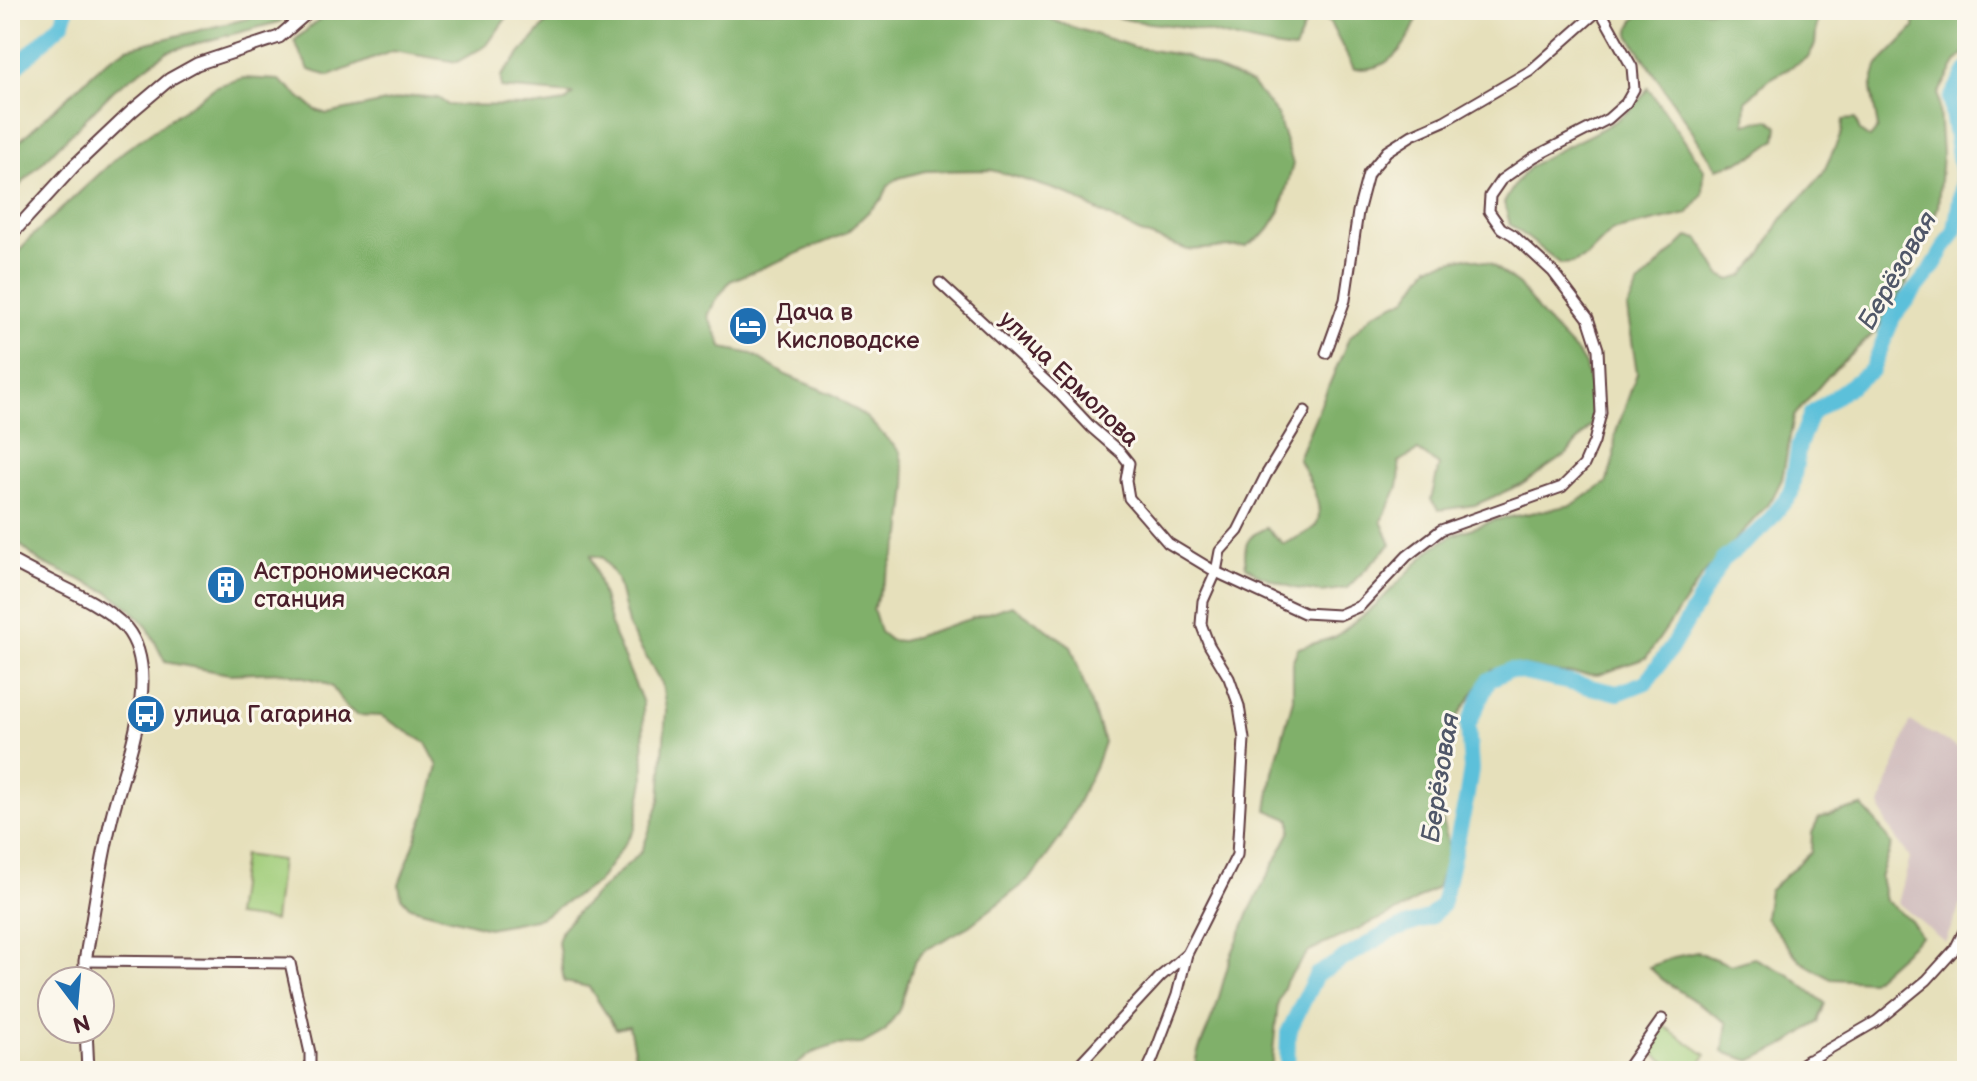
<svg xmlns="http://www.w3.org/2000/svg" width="1977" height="1081" font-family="'Balsamiq Sans',sans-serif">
<rect width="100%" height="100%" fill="#fbf7ec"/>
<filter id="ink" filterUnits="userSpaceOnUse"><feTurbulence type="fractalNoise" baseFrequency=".0125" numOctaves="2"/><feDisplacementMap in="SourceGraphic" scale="16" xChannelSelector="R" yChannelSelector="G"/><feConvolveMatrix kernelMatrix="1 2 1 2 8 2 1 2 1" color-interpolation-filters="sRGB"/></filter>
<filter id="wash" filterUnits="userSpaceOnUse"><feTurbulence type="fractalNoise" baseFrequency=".006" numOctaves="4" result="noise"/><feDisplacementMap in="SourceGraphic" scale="32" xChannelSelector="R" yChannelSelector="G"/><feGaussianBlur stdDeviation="1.8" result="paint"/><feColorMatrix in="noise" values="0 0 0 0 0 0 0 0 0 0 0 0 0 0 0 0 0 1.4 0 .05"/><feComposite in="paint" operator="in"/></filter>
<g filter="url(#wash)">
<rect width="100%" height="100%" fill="#e6e0bb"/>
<path fill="#d2bfbf" d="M1910,722L1967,753V891L1945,942L1898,903L1910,858L1886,823L1880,805Z"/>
<g fill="#a1cd7a" stroke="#767652" stroke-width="2">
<path d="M243,855L281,860L274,921L235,916Z"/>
<path d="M1664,1026L1706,1055L1695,1071H1679L1647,1049Z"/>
</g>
<g fill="#80b06a" stroke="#65684a" stroke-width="2">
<path d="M263,10H293L279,22L168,51L114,90L10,195V150L105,62L127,48L250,18Z"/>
<path d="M330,10H512L487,45L457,62L393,51L329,76L309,70L294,41Z"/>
<path d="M564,10H652L662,17L688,10H1034L1038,13L1060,23L1134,47L1186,56L1252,84L1277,114L1293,164L1280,211L1266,233L1246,246L1188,250L1138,232L1065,193L1016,177L991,170L925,171L899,178L888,186L883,198L845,234L730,281L714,303L708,316L723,348L752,354L786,375L834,395L867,418L900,452L907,486L902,535L873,609L880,632L890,640L902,641L1012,605L1071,646L1104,742L1096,765L1061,837L1030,879L969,926L924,951L914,963L899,1010L885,1031L862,1044L836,1045L812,1053L789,1071H635V1056L629,1026L616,1029L589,987L564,982L558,942L562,929L579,910L642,851L660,800L666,710L662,684L629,628L617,579L603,558L591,555L614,635L643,703L644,781L635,829L598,882L540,918L488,928L410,907L401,897L399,884L426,812L438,766L426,743L381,716L357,715L346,707L332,687L321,681L283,672L229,674L165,662L148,628L130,608L108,592L40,562L10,536V265L28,240L124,151L217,86L243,78L279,80L316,110L327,114L415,96L438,98L448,105L539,106L565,102L573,94L501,88V76L550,19Z"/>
<path d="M1098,10H1311L1295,50C1259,47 1226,35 1190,28C1158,22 1129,25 1098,10Z"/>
<path d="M1316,10H1420C1413,32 1402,56 1379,66C1372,69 1361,69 1354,69L1330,23Z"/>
<path d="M1655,10H1818L1815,45L1808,57L1765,82L1746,101L1745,124L1769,119L1778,127L1776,140L1755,155L1717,169L1629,35C1632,16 1639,15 1655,10Z"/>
<path d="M1915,10H1967V50L1957,61L1938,94L1942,154L1938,207L1905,286L1876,331L1829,375L1794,416L1782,479L1771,501L1703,575L1646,658L1599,675L1561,673L1515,664L1492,670L1483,679L1448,731L1441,755L1439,804L1450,852L1437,887L1404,908L1309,951L1287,980L1278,1003L1271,1071H1194L1197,1054L1216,1008L1230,958L1251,908L1291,831V820L1267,810L1273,772L1293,699V660L1298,648L1335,637L1375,606L1431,549L1453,535L1495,520L1572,505L1606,483L1614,460L1615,435L1637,373L1627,309L1638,285L1687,237L1699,239L1720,275L1731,280L1743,276L1760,257L1780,221L1822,175L1842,132L1843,120L1855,119L1860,131L1870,138L1878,128L1871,89L1877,66L1914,28Z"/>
<path d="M1648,88L1704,169L1703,194L1687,214L1612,231L1586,257L1573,263L1561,264L1510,224L1504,203C1512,189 1520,174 1534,164C1570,140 1625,128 1648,88Z"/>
<path d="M1466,257L1489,263L1519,285L1543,317L1578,354L1585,365L1594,401L1592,424L1568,453L1524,483L1475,505L1439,510L1431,500L1439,465L1418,451L1398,462C1404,486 1392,499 1381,521L1391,544L1347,588L1322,592L1294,588L1257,574L1246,566C1243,545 1246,536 1266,528L1284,544C1293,539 1305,535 1313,528C1330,514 1306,474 1298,458L1349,338L1374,313L1407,298L1429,266Z"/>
<path d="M1862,806L1877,823L1892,845L1880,877L1885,900L1911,921L1921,936L1871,981L1831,979L1800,961L1765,917L1769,891L1811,852L1812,833L1819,818Z"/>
<path d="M1697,952L1731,965L1754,958L1788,974L1825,1003L1818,1022L1788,1043L1751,1061L1723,1052L1727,1023L1663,980L1649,967L1674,957Z"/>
</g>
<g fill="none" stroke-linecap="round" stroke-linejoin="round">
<g stroke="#5cc0da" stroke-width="16">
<path d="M10,73L63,22L66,10"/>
<path d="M1287,1071L1288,1033L1316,975L1387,933L1430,917L1442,905L1466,801L1471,769L1468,725L1489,680L1510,670L1618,693L1646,682L1670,650L1723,560L1764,527L1791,493L1799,445L1811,414L1872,370L1893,317L1931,270L1955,230L1963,181L1950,100L1967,70"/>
</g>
</g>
</g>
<g filter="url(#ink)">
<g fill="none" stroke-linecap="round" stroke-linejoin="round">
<defs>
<g id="minor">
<path d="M940,283L1060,394L1091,427L1121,453L1129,463L1126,480L1129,498L1168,543L1216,572L1304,613L1339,615L1360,606L1407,556L1441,530L1562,487L1584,465L1594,442L1601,413L1598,349L1588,318L1553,272L1513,235L1501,228L1489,211L1490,196L1501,180L1534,157L1608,119L1626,103L1634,89L1632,67L1600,10"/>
<path d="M1326,353L1345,300L1358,212L1368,174L1387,151L1412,135L1444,121L1530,71L1599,10"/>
<path d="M85,961L290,963L310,1053V1071"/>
<path d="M1073,1071L1161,976L1187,954"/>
<path d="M1147,1071L1153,1058L1177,995L1187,954L1237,855L1244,739L1239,706L1229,678L1209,645L1201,624L1203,601L1216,572L1220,551L1238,531L1266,475L1305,411"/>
<path d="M1625,1071L1662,1019"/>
<path d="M1804,1071L1808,1061L1877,1021L1927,980L1955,949L1967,925"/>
</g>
<g id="tertiary">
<path d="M10,236L74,166L132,111L170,79L197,64L279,37L310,10"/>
<path d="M10,560C44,581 100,599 126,628C164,674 124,765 112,816C100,864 94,913 85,961V981"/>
<path d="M86,1029L88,1071"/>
<path d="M1793,1071L1808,1061"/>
</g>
</defs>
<use href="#minor" stroke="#613c41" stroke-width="13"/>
<use href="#tertiary" stroke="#613c41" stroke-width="15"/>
<use href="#minor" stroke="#fff" stroke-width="9"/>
<use href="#tertiary" stroke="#fff" stroke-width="11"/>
</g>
</g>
<defs>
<symbol id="hotel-disc" viewBox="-11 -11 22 22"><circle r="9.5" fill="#1f6fb2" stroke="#fbf7ec"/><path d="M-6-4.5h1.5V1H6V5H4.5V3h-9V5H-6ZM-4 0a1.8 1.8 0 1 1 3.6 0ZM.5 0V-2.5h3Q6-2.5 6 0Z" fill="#fff"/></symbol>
<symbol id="building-disc" viewBox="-11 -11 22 22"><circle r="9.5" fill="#1f6fb2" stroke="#fbf7ec"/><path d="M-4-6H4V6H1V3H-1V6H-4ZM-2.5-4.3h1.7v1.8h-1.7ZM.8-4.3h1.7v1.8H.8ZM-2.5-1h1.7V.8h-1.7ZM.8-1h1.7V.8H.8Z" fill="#fff"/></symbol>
<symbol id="bus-disc" viewBox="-11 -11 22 22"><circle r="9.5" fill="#1f6fb2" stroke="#fbf7ec"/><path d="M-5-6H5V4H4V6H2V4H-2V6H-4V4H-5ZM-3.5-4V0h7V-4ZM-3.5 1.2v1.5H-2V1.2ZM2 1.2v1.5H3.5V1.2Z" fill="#fff"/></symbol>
</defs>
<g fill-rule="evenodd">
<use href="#hotel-disc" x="726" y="304" width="44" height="44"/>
<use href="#building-disc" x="204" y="563" width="44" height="44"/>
<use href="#bus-disc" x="124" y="692" width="44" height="44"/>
</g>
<g text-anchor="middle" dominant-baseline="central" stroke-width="6" stroke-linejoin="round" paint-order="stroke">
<g font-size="24" fill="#4a1f2b" stroke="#fbf7ec" text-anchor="start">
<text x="776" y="312">Дача в<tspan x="776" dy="28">Кисловодске</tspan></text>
<text x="254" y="571">Астрономическая<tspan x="254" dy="28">станция</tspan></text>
<text x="174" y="714">улица Гагарина</text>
</g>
<g font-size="24" fill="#4a1f2b" stroke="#fbf7ec">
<text transform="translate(1069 379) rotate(44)">улица Ермолова</text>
</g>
<g font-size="26" font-style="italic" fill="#505768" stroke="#fbf7ec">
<text transform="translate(1898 271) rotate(-60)">Берёзовая</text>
<text transform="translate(1441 778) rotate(-81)">Берёзовая</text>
</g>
</g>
<rect width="1977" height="1081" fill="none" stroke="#fbf7ec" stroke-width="40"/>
<g transform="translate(76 1005) rotate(164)"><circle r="38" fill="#fbf7ec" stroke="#b4a19f" stroke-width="2"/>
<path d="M0-6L14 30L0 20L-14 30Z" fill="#1f6fb2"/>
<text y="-12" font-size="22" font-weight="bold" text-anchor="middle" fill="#4a1f2b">N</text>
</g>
</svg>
